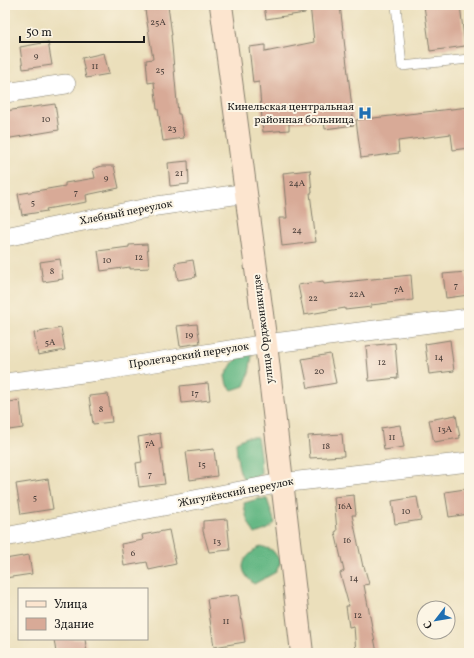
<svg xmlns="http://www.w3.org/2000/svg" width="474" height="658" font-family="Vollkorn,serif">
<rect width="100%" height="100%" fill="#fcf5e5"/>
<filter id="ink" filterUnits="userSpaceOnUse"><feTurbulence type="fractalNoise" baseFrequency=".025" numOctaves="2"/><feDisplacementMap in="SourceGraphic" scale="8" xChannelSelector="R" yChannelSelector="G"/><feConvolveMatrix kernelMatrix="1 2 1 2 8 2 1 2 1" color-interpolation-filters="sRGB"/></filter>
<filter id="wash" filterUnits="userSpaceOnUse"><feTurbulence type="fractalNoise" baseFrequency=".012" numOctaves="4" result="noise"/><feDisplacementMap in="SourceGraphic" scale="16" xChannelSelector="R" yChannelSelector="G"/><feGaussianBlur stdDeviation="0.9" result="paint"/><feColorMatrix in="noise" values="0 0 0 0 0 0 0 0 0 0 0 0 0 0 0 0 0 1.4 0 .05"/><feComposite in="paint" operator="in"/></filter>
<g filter="url(#wash)">
<rect width="100%" height="100%" fill="#ebdfbb"/>
<g fill="#66b885" stroke="#416a50">
<path d="M245,353L252,355L249,374L244,386L232,390L227,385L225,376L234,361Z"/>
<path d="M247,437H257L260,455L261,473L253,479L244,480C237,469 237,455 236,442Z"/>
<path d="M258,499H267L275,523L268,529L255,534C248,523 245,515 244,503Z"/>
<path d="M261,546L272,550L281,561L276,572L254,584C235,568 243,557 261,546Z"/>
</g>
<g id="blocks">
<g fill="#d8aa97">
<path d="M264,5H304L305,13L266,19Z"/>
<path d="M310,5H340L354,125L325,129L324,121L289,123V130L263,132L259,82L253,83L249,47L265,45V52L314,42Z"/>
<path d="M424,5H460L465,46L430,51Z"/>
<path d="M168,6L172,35H171L178,114H180L184,138L163,141L158,109H157L154,82L148,83L146,60L153,59L145,10Z"/>
<path d="M48,42L52,65L23,69L20,47Z"/>
<path d="M104,53L109,74L86,78L82,58Z"/>
<path d="M55,104L59,130L5,139V111Z"/>
<path d="M469,107V148L453,150L451,134L398,141L399,153L361,158L356,120Z"/>
<path d="M188,161L189,184L170,186L168,163Z"/>
<path d="M102,166H114L119,188L86,195L87,202L46,209L47,211L22,215L18,194L65,186V183L95,178L93,169Z"/>
<path d="M310,170L312,193H310L316,242L282,246L279,218H287L283,173Z"/>
<path d="M147,244L149,268L130,269V267L101,271L98,251L129,247V245Z"/>
<path d="M60,259L63,279L43,282L40,262Z"/>
<path d="M193,260L196,277L178,280L175,263Z"/>
<path d="M466,272L469,295L446,298L443,274Z"/>
<path d="M411,275L413,300L371,305V307L345,310V308L304,315L298,285L323,281L324,284Z"/>
<path d="M197,324L200,343L180,346L177,326Z"/>
<path d="M61,328L65,350L38,355L34,333Z"/>
<path d="M450,340L454,371L429,374L425,344Z"/>
<path d="M395,343L398,378L369,381L366,346Z"/>
<path d="M330,354L336,383L308,388L302,359Z"/>
<path d="M208,383L210,400L182,403L180,386Z"/>
<path d="M108,394L112,422L93,424L89,396Z"/>
<path d="M20,400L23,428L9,430L5,403Z"/>
<path d="M456,415L460,438L434,442L429,420Z"/>
<path d="M400,425L404,447L384,450L381,428Z"/>
<path d="M160,433L162,449H160L165,484L139,487L136,463L142,462L138,437Z"/>
<path d="M342,434L344,456L310,458L308,436Z"/>
<path d="M214,449L217,476L190,480L186,452Z"/>
<path d="M48,479L53,509L21,514L16,484Z"/>
<path d="M465,489L469,514L449,517L445,492Z"/>
<path d="M354,495L356,515H352L363,567L364,566L369,584L364,585L377,653H356L354,626L349,627L346,606H349L340,573L344,571L335,532L337,531L334,497Z"/>
<path d="M417,497L421,520L395,524L392,501Z"/>
<path d="M227,519L230,550L209,552L203,531V521Z"/>
<path d="M169,530L176,564L149,570L147,562L124,566L121,544L143,540L142,535Z"/>
<path d="M29,555L32,574L5,578V559Z"/>
<path d="M238,595L245,642L214,647L207,599Z"/>
<path d="M54,639H85L87,653H56Z"/>
</g>
</g>
</g>
<g filter="url(#ink)">
<use href="#blocks" fill-opacity="0" stroke="#847e6c" stroke-width="1"/>
<g fill="none" stroke-linecap="round" stroke-linejoin="round">
<defs>
<path id="lane" d="M396,5L402,66L469,59"/>
<g id="street">
<path d="M5,93L66,84"/>
<path d="M5,237L157,206L247,193"/>
<path d="M5,383L106,370L266,344L469,318"/>
<path d="M5,537L281,483L469,462"/>
</g>
<path id="secondary" d="M221,5L266,344L302,653"/>
</defs>
<use href="#lane" stroke="#847e6c" stroke-width="10"/>
<use href="#street" stroke="#847e6c" stroke-width="20"/>
<use href="#secondary" stroke="#847e6c" stroke-width="24"/>
<use href="#lane" stroke="#fff" stroke-width="9"/>
<use href="#street" stroke="#fff" stroke-width="19"/>
<use href="#secondary" stroke="#fce5cf" stroke-width="22"/>
</g>
</g>
<defs>
<symbol id="hospital-bare" viewBox="-9 -9 18 18"><path d="M-5-5h3v3.5h4V-5h3V5h-3V1.5h-4V5h-3Z" fill="#1f6fb2" stroke="#fcf5e5" stroke-width="2.5" paint-order="stroke"/></symbol>
</defs>
<g fill-rule="evenodd">
<use href="#hospital-bare" x="355" y="103" width="20" height="20"/>
</g>
<g text-anchor="middle" dominant-baseline="central" stroke-width="4" stroke-linejoin="round" paint-order="stroke">
<g font-size="9" fill="#4b403b">
<text x="158" y="22">25А</text>
<text x="36" y="56">9</text>
<text x="95" y="66">11</text>
<text x="160" y="70">25</text>
<text x="46" y="119">10</text>
<text x="172" y="128">23</text>
<text x="179" y="173">21</text>
<text x="106" y="178">9</text>
<text x="297" y="183">24А</text>
<text x="76" y="192">7</text>
<text x="33" y="202">5</text>
<text x="297" y="230">24</text>
<text x="139" y="257">12</text>
<text x="107" y="260">10</text>
<text x="52" y="271">8</text>
<text x="456" y="285">7</text>
<text x="399" y="289">7А</text>
<text x="357" y="294">22А</text>
<text x="313" y="298">22</text>
<text x="189" y="335">19</text>
<text x="50" y="342">5А</text>
<text x="439" y="357">14</text>
<text x="382" y="362">12</text>
<text x="319" y="371">20</text>
<text x="195" y="393">17</text>
<text x="101" y="409">8</text>
<text x="445" y="429">13А</text>
<text x="392" y="437">11</text>
<text x="150" y="443">7А</text>
<text x="326" y="446">18</text>
<text x="202" y="464">15</text>
<text x="150" y="474">7</text>
<text x="35" y="497">5</text>
<text x="345" y="506">16А</text>
<text x="406" y="511">10</text>
<text x="347" y="540">16</text>
<text x="217" y="541">13</text>
<text x="133" y="553">6</text>
<text x="354" y="578">14</text>
<text x="358" y="615">12</text>
<text x="226" y="621">11</text>
</g>
<g font-size="11" fill="#1c1c1c" stroke="#fcf5e5" text-anchor="end">
<text x="354" y="107">Кинельская центральная<tspan x="354" dy="13">районная больница</tspan></text>
</g>
<g font-size="11" fill="#1c1c1c" stroke="#fcf5e5">
<text transform="translate(126 213) rotate(-11)">Хлебный переулок</text>
<text transform="translate(264 329) rotate(-97)">улица Орджоникидзе</text>
<text transform="translate(189 356) rotate(-9)">Пролетарский переулок</text>
<text transform="translate(236 493) rotate(-11)">Жигулёвский переулок</text>
</g>
</g>
<rect width="474" height="658" fill="none" stroke="#fcf5e5" stroke-width="20"/>
<rect x="18" y="588" width="130" height="52" fill="#fcf5e5" stroke="#a29e95"/>
<rect x="26" y="601" width="20" height="6" fill="#fce5cf" stroke="#a29e95"/>
<text x="54" y="608" font-size="12" fill="#1c1c1c">Улица</text>
<rect x="26" y="618" width="20" height="12" fill="#d8aa97" stroke="#a29e95"/>
<text x="54" y="628" font-size="12" fill="#1c1c1c">Здание</text>
<g transform="translate(436 620) rotate(239)"><circle r="19" fill="#fcf5e5" stroke="#a29e95"/>
<path d="M0-3L7 15L0 10L-7 15Z" fill="#1f6fb2"/>
<text y="-6" font-size="11" font-weight="bold" text-anchor="middle" fill="#1c1c1c">С</text>
</g>
<path d="M20 36v6h124v-6" fill="none" stroke="#1c1c1c" stroke-width="2"/>
<text x="26" y="36" font-size="12" fill="#1c1c1c" stroke="#fcf5e5" stroke-width="3" paint-order="stroke">50 m</text>
</svg>
